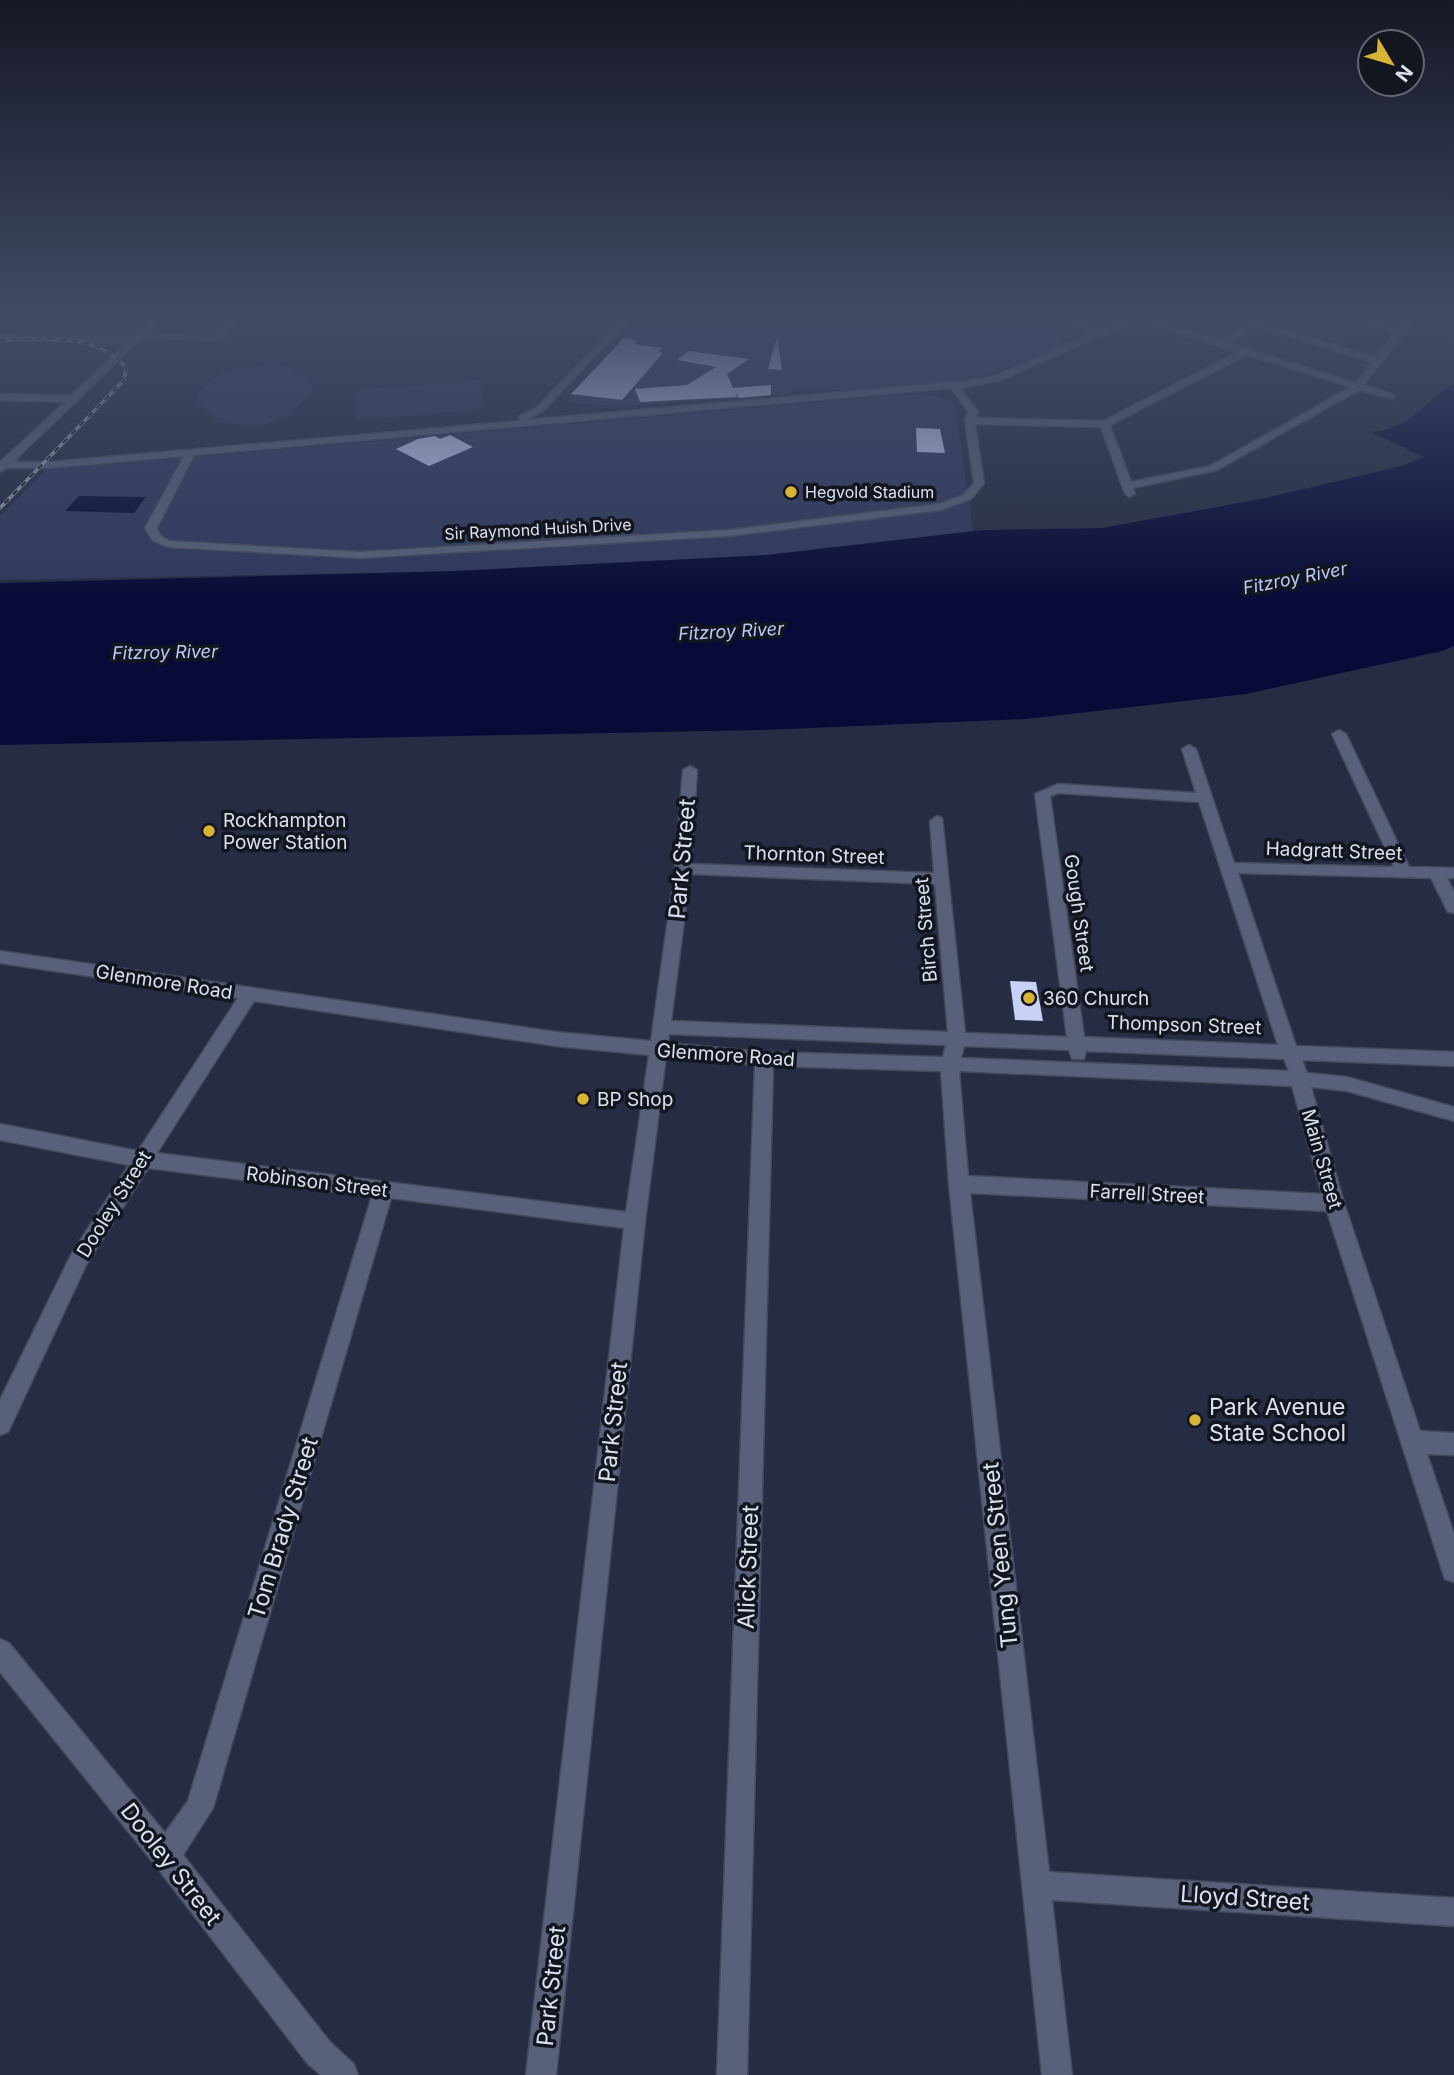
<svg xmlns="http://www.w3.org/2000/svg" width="1454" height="2075" font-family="Inter,sans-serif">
<rect width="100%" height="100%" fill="#262c43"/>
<g fill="#30395d">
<path d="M643,317H1032L1069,331L1058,337L1064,341C1048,348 1032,358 1015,364C944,390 867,390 792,390L791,394L618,406L573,403L569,396Z"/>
<path d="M269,364L294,367V371L312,380V393L293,410V415C282,416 276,421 266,424C248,429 232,421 215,422V417L198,403V392L221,373Z"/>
<path d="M480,380L485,409L356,420V390Z"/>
<path d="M914,394L940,397L955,406L973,531L767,555L456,571L0,580V516L46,470Z"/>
</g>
<g fill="#080a37">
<path d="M1454,384V646L1442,651L1246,694L1026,719L760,730L0,745V583L456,571L767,555L984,530L1102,528L1261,499L1401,466L1424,457L1371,432C1412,429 1422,402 1454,384Z"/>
<path d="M79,496L146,497L134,513L65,511Z"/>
</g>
<g fill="#c8d2f6">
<path d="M777,337L782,370L768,369Z"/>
<path d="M624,338L637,340L634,344L662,348L658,352L663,353L622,400L571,394Z"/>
<path d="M689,351L749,359L727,374L733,388L771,385V395L739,398L735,391L737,397L640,402L635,389L687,385L716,367L677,360Z"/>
<path d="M916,428L940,429L945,453L917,452Z"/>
<path d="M450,435L473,447L429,466L396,449L418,439L435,436L440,439Z"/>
<path d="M1010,981L1036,982L1043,1021L1015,1020Z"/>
</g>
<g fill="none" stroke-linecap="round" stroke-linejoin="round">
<defs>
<g id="minor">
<path d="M154,317H163L147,334L214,335L232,317H241L219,340L141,339L13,462H49L520,421L519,416L537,407L623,317H632L543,411L526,420L968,381L995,376L1093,333L1051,317H1065L1101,329L1128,317H1147L1220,340L1255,321L1376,357L1395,333L1345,317H1360L1398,329L1408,317H1417L1364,385L1394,395V399L1359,390L1217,470L1133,488L1135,494L1130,497L1125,494L1101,427L975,424L984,483L971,499L941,510L729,536L360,558L167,547L152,540L145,528L184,456L49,468H7L0,472V462L65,402L0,400V394L71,396L126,343L0,340V334L132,338ZM1137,320L1238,352L1103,421L976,418L978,412L960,388L1001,380ZM1256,327L1372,362L1356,383L1228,343ZM1247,355L1351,387L1210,466L1131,482L1110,425ZM951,388L968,412L965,421L974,483L963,495L939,504L729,530L360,552L169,541L161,536L157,528L194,455Z"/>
<path d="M1339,730L1346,734L1409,867L1454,868V878H1447L1454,892V913L1448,912L1431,878L1238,873L1296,1046L1454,1052V1066L1302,1060L1307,1073L1347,1077L1454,1107V1121L1347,1091L1311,1087L1344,1203L1420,1431L1454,1433V1455L1427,1454L1454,1534V1582L1445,1579L1442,1570L1327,1211L970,1193L1049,1872L1454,1898V1926L1052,1900L1072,2075H1042L949,1184L941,1071L773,1066L747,2075H717L755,1065L666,1056L645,1221L556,2075H526L624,1228L391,1198L213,1808L183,1855L330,2042L354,2064L358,2075H321L308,2064L156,1866L0,1672V1639L9,1643L165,1833L188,1801L372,1196L148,1168L86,1265L8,1432L0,1435V1400L72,1253L129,1165L0,1140V1124L138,1151L238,998L0,963V951L556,1032L651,1041L675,869L683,770L690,766L697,770L691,864L934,873L930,821L937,816L942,818L965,1033L1067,1037L1035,794L1058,784L1196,793L1182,749L1189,745L1196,749L1234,863L1394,867L1332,734ZM1059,793L1199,802L1278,1045L1084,1037L1050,796ZM690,874L935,884L948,1032L671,1021ZM254,1001L556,1046L649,1055L626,1212L157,1153ZM669,1034L946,1045L943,1057L764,1052L668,1043ZM964,1046L1069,1050L1072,1059H1084L1086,1051L1284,1059L1289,1071L961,1058ZM959,1071L1292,1086L1322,1194L968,1176Z"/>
</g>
</defs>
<use href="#minor" stroke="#45495c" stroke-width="3"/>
<use href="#minor" fill="#59617a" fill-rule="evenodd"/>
<defs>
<path id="rail" d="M0,340C40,339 99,332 126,368L124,380L0,508"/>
</defs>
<use href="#rail" stroke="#9a9fb1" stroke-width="3.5"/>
<use href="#rail" stroke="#13151f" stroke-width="2" stroke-dasharray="6" stroke-linecap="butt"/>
</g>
<linearGradient id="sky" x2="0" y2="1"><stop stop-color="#151825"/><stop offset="0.52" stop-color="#414b66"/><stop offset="1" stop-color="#414b66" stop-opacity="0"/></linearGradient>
<rect width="1454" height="608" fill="url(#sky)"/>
<g fill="#d7b434" stroke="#13151f" stroke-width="2.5">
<circle cx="791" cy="492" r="7"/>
<circle cx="209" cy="831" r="7"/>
<circle cx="1029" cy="998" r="7"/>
<circle cx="583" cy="1099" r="7"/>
<circle cx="1195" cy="1420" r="7"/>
</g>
<g text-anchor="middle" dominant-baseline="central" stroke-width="7" stroke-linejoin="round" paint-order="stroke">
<g font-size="16" fill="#dbe0ef" stroke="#13151f" text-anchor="start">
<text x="805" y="492">Hegvold Stadium</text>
</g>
<g font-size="16" fill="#dbe0ef" stroke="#13151f">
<text transform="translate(538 529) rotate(-3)">Sir Raymond Huish Drive</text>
</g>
<g font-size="18" font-style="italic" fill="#bbc8f8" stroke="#13151f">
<text transform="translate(1295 578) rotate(-11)">Fitzroy River</text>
<text transform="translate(731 631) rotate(-3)">Fitzroy River</text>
<text transform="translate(165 652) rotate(-1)">Fitzroy River</text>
</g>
<g font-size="19" fill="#dbe0ef" stroke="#13151f" text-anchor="start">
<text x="223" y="820">Rockhampton<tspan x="223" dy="22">Power Station</tspan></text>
<text x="1043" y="998">360 Church</text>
<text x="597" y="1099">BP Shop</text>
</g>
<g font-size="19" fill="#dbe0ef" stroke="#13151f">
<text transform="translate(1334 851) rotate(2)">Hadgratt Street</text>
<text transform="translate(814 855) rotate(2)">Thornton Street</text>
<text transform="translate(1079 913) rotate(82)">Gough Street</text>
<text transform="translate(926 930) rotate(-95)">Birch Street</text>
<text transform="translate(164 982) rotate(9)">Glenmore Road</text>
<text transform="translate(1184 1025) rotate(2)">Thompson Street</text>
<text transform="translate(726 1055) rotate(4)">Glenmore Road</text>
<text transform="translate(1322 1159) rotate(74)">Main Street</text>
<text transform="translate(317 1182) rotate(7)">Robinson Street</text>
<text transform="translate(1147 1194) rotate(3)">Farrell Street</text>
<text transform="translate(114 1204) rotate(-58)">Dooley Street</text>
</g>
<g font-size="23" fill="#dbe0ef" stroke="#13151f">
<text transform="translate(682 859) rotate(-85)">Park Street</text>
<text transform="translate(613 1422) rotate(-84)">Park Street</text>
<text transform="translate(283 1528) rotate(-73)">Tom Brady Street</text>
<text transform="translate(1000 1555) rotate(-96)">Tung Yeen Street</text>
<text transform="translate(748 1567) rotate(-88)">Alick Street</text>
<text transform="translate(171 1864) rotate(52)">Dooley Street</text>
<text transform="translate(1245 1898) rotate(4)">Lloyd Street</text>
<text transform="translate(551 1986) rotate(-84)">Park Street</text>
</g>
<g font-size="23" fill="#dbe0ef" stroke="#13151f" text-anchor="start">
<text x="1209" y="1407">Park Avenue<tspan x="1209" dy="26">State School</tspan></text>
</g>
</g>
<g transform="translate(1391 63) rotate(128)"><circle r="33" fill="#13151f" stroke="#636672" stroke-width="2"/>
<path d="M0-5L12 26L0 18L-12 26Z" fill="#d7b434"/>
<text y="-10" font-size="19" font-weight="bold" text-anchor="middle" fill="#dbe0ef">N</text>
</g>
</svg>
